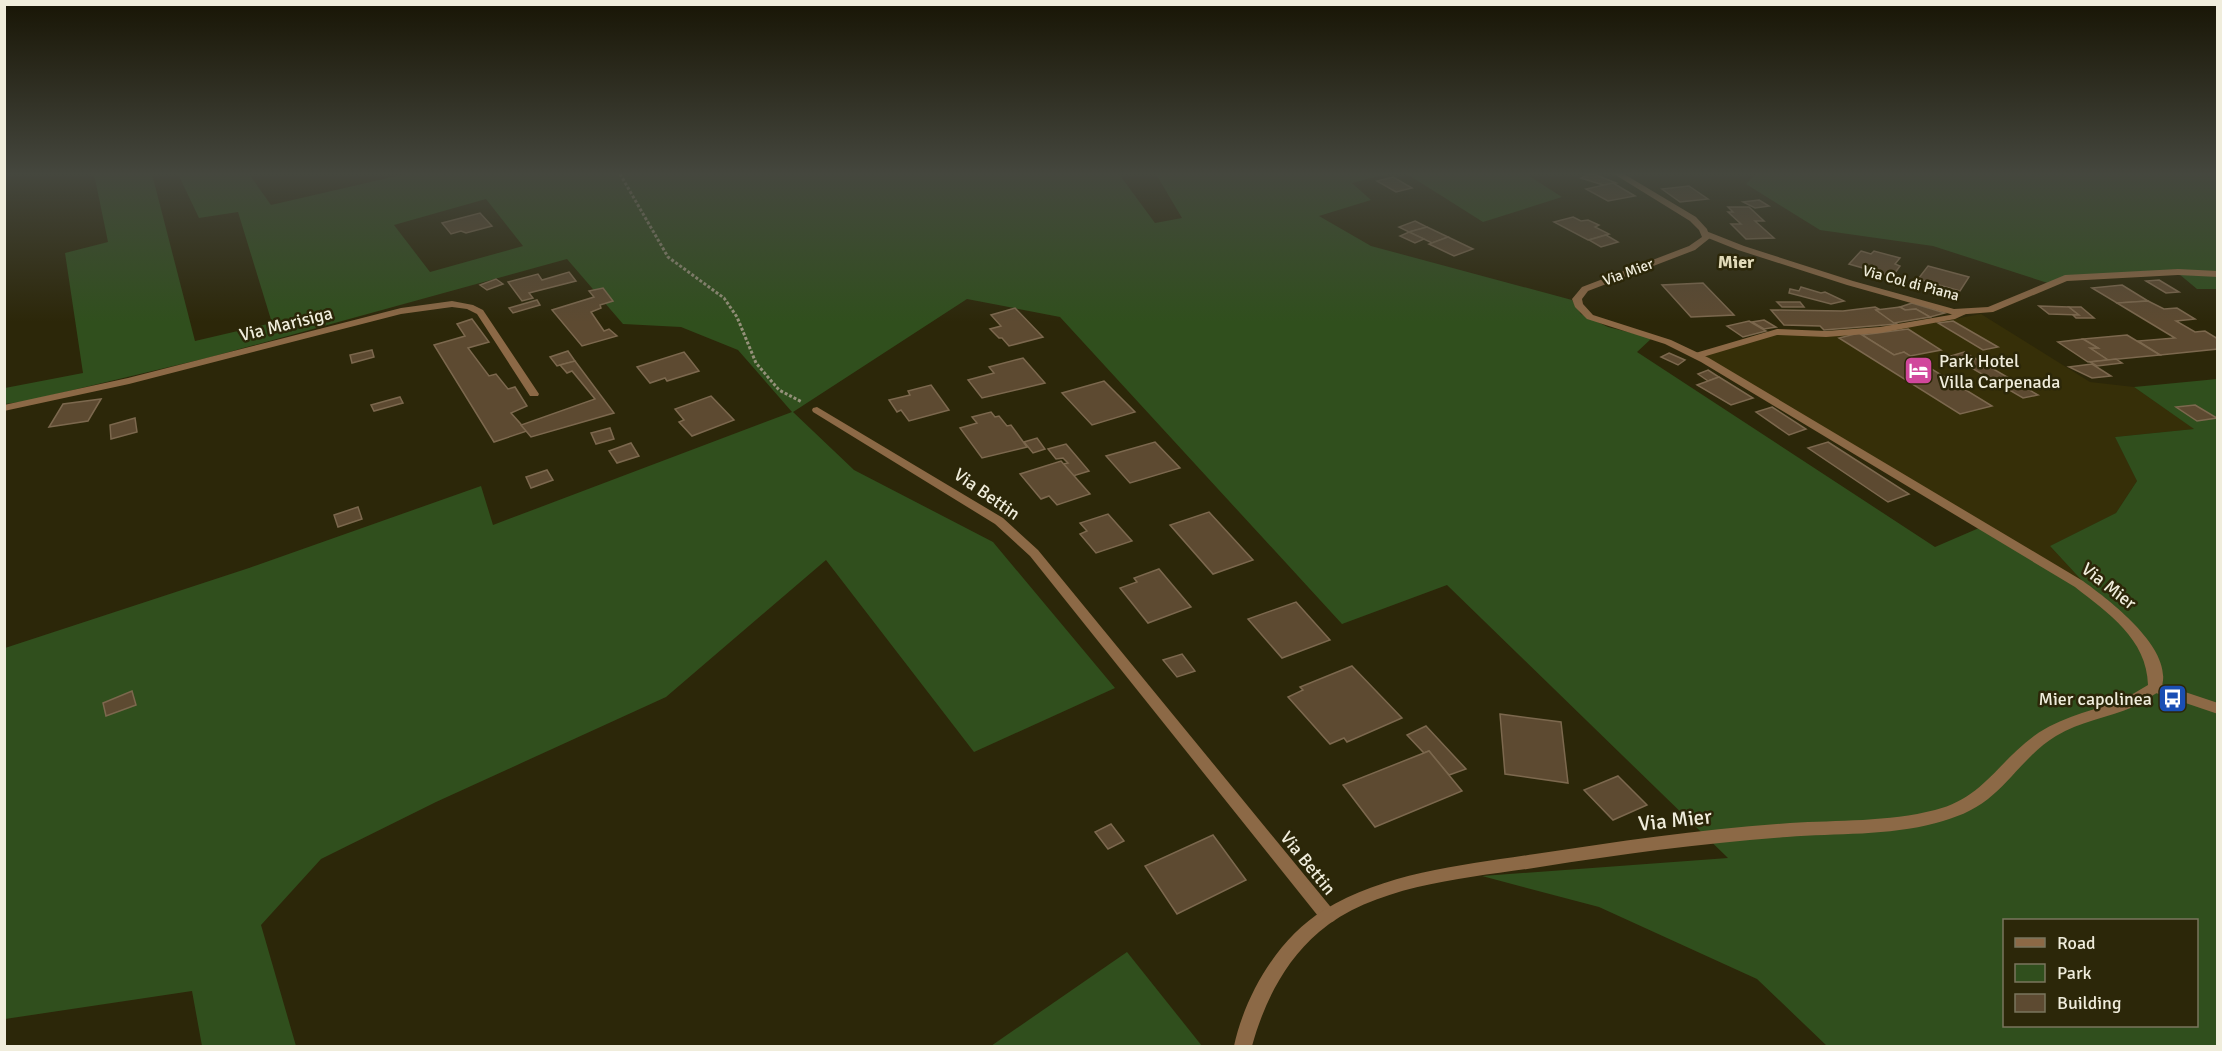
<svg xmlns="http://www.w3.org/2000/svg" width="2222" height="1051" font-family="Signika,sans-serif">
<rect width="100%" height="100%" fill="#2c2709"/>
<path fill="#362f08" d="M1981,314L2090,382L2134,387L2195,429L2115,437L2137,481L2116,513L2050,546L2089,588L1697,354L1778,330L1826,332L1912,327Z"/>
<g fill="#304f1d" fill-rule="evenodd">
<path d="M94,174H152L195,341L272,323L238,212L199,218L178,174H249L271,205L405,174H1119L1155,223L1182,218L1156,174H1387L1352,183L1371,200L1319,216L1371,246L1572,300L1581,314L1608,327L1652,338L1637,352L1935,547L1986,525L2086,585L2050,546L2116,513L2137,481L2115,437L2194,429L2134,387L2217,379V1046H1827L1757,979L1599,907L1482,876L1728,858L1447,585L1342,624L1060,317L967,299L793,412L854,470L993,542L1115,688L974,752L826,560L666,697L436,802L321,859L261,925L296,1046H202L192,991L5,1019V648L249,568L481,486L493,525L792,412L738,350L681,327L623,324L567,259L211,357L27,401L5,404V388L83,373L65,253L108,242ZM486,199L523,246L430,272L394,225ZM2004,920H2196V1026H2004Z"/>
<path d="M1407,174H1526L1562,197L1483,222Z"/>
<path d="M1756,174H2217V289H2197L2179,274L2068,279L2054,285L1933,246L1820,230L1746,184Z"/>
<path d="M1127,952L1202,1046H991Z"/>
</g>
<g fill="#5d4a31" stroke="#7c684e" stroke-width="1.5">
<path d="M1589,174H1594L1616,183L1603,185L1581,178Z"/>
<path d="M1393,177L1412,188L1396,192L1377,181Z"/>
<path d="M1613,183L1635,196L1608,201L1586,189Z"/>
<path d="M1689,186L1708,199L1680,202L1662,189Z"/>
<path d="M1759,200L1769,206L1755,208L1743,202Z"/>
<path d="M1728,207H1749L1764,221H1755L1774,238L1746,239L1731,224H1741L1728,212H1733Z"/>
<path d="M480,213L492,226L466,233L461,231L451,234L442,223Z"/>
<path d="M1573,217L1581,221L1588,220L1599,225L1595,227L1609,234L1588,240L1554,222Z"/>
<path d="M1415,221L1427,227L1409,232L1399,227Z"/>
<path d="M1427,227L1448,237L1432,243L1409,232Z"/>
<path d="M1409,232L1424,239L1415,243L1400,236Z"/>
<path d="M1606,235L1618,242L1601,247L1589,240Z"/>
<path d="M1448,237L1473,249L1454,256L1429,244Z"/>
<path d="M1861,251L1871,254L1874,251L1900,258L1895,264L1900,266L1895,273L1891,272L1887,275L1849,264Z"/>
<path d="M1928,266L1969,277L1960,291L1918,279Z"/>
<path d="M569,272L576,281L529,293L533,298L522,301L508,282L538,274L542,280Z"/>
<path d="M496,279L503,284L487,290L480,285Z"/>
<path d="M2159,280L2179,292L2166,293L2146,281Z"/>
<path d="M1703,283L1734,315L1691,317L1662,285Z"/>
<path d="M2122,285L2148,301L2117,303L2092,288Z"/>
<path d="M1801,287L1821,293L1825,292L1844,301L1831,304L1789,293L1790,289L1799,291Z"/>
<path d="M603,288L613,301L600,305L601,308L591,312L604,331L609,329L617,336L582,346L552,310L594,297L589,291Z"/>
<path d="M537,300L540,305L513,313L509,308Z"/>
<path d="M2148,301L2164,309L2177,308L2195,319L2176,321L2195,332L2205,331L2218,339V349L2160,355L2138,341L2175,338L2117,303Z"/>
<path d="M1777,302H1800L1804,307H1782Z"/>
<path d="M1912,303L1945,313L1930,317L1916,309L1905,310L1900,307Z"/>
<path d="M2039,306L2069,307L2079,315L2049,314Z"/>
<path d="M1875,307L1879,309L1876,310L1897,324L1824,330L1820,326L1784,325L1771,310L1843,311Z"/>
<path d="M1900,307L1905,310L1916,309L1930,317L1894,323L1876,310Z"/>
<path d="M2069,307H2081L2094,318H2076L2073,315H2079Z"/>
<path d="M1015,308L1043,337L1009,346L1002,338H999L990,329L1001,326L991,315Z"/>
<path d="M472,319L489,342L468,348L489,376L496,374L508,389L515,387L527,406L511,413L527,431L494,442L434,345L465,336L457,324Z"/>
<path d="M1764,320L1776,327L1764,329L1752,322Z"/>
<path d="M1749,321L1766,331L1743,337L1727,326Z"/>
<path d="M1953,321L1998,347L1983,350L1938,323Z"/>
<path d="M1908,329L1941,350L1910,356L1904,352L1894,355L1862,335Z"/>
<path d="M1859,333L1894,355L1904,352L1992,406L1960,414L1839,338Z"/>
<path d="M2127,335L2160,355L2108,360L2090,348H2098L2083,339Z"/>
<path d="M2083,339L2098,348H2090L2108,360L2088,362L2058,342Z"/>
<path d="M372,350L374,357L352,363L350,355Z"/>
<path d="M568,351L575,361L557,366L550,357Z"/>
<path d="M684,352L699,371L667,381L665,378L650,383L637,367Z"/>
<path d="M1964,352L2038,395L2023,398L1951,356Z"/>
<path d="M1669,353L1685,360L1678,365L1661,357Z"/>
<path d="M1023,358L1045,383L982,398L968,380L994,373L989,367Z"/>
<path d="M2116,359L2122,363L2097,366L2090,362Z"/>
<path d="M575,361L614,413L531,437L521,425L595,399L572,371L567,373L560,365Z"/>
<path d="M2092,364L2111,376L2092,378L2069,367Z"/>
<path d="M1708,370L1719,377L1708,381L1698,374Z"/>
<path d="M1719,377L1753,398L1731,405L1697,385Z"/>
<path d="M1104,381L1135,412L1092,425L1062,393Z"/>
<path d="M931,385L949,410L909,421L901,410L897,412L889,400L910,395L908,391Z"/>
<path d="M711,396L734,420L692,436L679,422L684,420L675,409Z"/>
<path d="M400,397L403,403L374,411L371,405Z"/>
<path d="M101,399L88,421L49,427L63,404Z"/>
<path d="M2195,405L2217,418L2197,421L2176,407Z"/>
<path d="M1772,407L1806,429L1789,435L1756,412Z"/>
<path d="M991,412L995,417L999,416L1007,426L1011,425L1027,447L982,458L960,428L977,423L972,417Z"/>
<path d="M135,418L137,432L111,439L110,425Z"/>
<path d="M610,428L614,439L596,444L591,433Z"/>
<path d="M1037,438L1045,449L1033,453L1024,442Z"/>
<path d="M1155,442L1180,468L1130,483L1106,456Z"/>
<path d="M1828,442L1909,494L1888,502L1808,448Z"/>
<path d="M631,443L639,456L617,463L609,451Z"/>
<path d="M1066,444L1089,471L1073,476L1063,464L1068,463L1063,458L1056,459L1048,449Z"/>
<path d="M1061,461L1090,494L1057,505L1049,496L1041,499L1020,474Z"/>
<path d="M547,470L553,480L531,488L526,477Z"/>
<path d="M358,507L362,519L338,527L334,515Z"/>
<path d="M1209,512L1253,560L1213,574L1170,525Z"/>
<path d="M1108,514L1132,541L1096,553L1080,534L1087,531L1080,523Z"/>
<path d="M1159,569L1191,607L1148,623L1120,588L1137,582L1134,578Z"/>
<path d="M1296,602L1330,640L1282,658L1248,619Z"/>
<path d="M1182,654L1195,671L1177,677L1163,660Z"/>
<path d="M1352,666L1402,718L1347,742L1344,738L1330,744L1288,697L1303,690L1300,687Z"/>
<path d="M132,691L136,705L106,716L103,703Z"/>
<path d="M1500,714L1561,722L1568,783L1505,774Z"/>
<path d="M1426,726L1466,769L1449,775L1429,751L1424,753L1407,735Z"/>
<path d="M1429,751L1462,791L1375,827L1343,785Z"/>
<path d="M1618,776L1647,805L1613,820L1584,790Z"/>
<path d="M1111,824L1124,841L1108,849L1095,832Z"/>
<path d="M1213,835L1246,880L1177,914L1145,866Z"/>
</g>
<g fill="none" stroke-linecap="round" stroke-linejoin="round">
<path stroke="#95917a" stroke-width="3" stroke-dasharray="3 2" stroke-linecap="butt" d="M620,174L668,257L724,298L737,317L756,363L779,390L802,402"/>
<path fill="#8c6946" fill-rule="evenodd" d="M1963,310L1968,313L1955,319L1880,333L1826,337L1777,335L1696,359L1691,356L1692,354L1777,329L1826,331L1880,327L1950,315Z"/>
<g fill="#8c6946" fill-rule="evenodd">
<path d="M1706,231L1744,246L1853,281L1954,309L1988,307L2065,275L2178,269L2218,271V277L2178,275L2067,281L1993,312L1954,315L1847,285L1738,250L1703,236L1702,234Z"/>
<path d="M452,301L473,305L483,310L539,394L538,396H530L477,314L467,309L452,307L401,314L129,384L4,411V405L128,378L401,308Z"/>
<path d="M817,407L1003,518L1038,550L1334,911L1336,916L1334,921L1328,923L1322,921L1030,556L995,524L813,412L812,410L813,408Z"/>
<path d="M2155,682L2218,703V714L2150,691L2148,687L2150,683Z"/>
</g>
<path fill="#8c6946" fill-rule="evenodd" d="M1614,174H1624L1696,217L1707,229L1710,238L1695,250L1588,291L1582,299L1583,304L1593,315L1671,340L1709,358L2083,581C2109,600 2179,652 2160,691C2151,696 2143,702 2133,707C2108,718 2080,721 2056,736C2029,752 2012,780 1988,799C1973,811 1955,818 1936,823C1888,836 1837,833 1787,837C1704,843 1622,854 1540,867C1470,878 1375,884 1319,932C1284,962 1264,1003 1252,1046H1234C1245,995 1278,938 1324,910C1387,872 1464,865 1535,854C1620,841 1704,829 1790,823C1838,820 1888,822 1935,810C1983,798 1998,762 2034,736C2060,717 2092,711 2121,700C2130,696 2139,690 2148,685C2147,639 2108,613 2075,587L1701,362L1665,344L1587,319L1575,307L1572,299L1582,287L1689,246L1702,237L1699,230L1690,221Z"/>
</g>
<linearGradient id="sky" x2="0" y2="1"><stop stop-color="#181505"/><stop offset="0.54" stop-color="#45473e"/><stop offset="1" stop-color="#45473e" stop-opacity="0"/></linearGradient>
<rect width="2222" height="322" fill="url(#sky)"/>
<defs>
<symbol id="hotel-square" viewBox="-11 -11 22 22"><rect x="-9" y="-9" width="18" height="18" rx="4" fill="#d1479c" stroke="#2c2709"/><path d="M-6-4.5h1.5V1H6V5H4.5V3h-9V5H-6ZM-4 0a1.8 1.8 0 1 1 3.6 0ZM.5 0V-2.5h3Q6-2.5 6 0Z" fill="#fff"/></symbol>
<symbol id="bus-square" viewBox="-11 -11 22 22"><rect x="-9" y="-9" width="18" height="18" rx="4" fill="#1a4fb4" stroke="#2c2709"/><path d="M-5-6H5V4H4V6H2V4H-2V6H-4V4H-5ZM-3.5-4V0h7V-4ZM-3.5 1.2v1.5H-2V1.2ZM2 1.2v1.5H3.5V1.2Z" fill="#fff"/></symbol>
</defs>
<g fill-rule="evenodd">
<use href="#hotel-square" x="1902" y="354" width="33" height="33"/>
<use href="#bus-square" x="2156" y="682" width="33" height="33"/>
</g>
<g text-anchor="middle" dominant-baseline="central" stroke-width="5" stroke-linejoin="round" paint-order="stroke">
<g font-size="15" fill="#f0eddc" stroke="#2c2709">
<text transform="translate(1628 272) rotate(-20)">Via Mier</text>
<text transform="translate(1911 283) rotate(15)">Via Col di Piana</text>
</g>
<g font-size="18" font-weight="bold" fill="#e1dab8" stroke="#2c2709">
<text x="1736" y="262">Mier</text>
</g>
<g font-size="18" fill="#f0eddc" stroke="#2c2709">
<text transform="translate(286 324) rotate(-14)">Via Marisiga</text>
<text transform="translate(987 494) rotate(35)">Via Bettin</text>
<text transform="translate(2109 586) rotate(38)">Via Mier</text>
<text transform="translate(1308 863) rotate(51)">Via Bettin</text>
</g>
<g font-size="18" fill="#f0eddc" stroke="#2c2709" text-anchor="start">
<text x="1939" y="361">Park Hotel<tspan x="1939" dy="21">Villa Carpenada</tspan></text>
<text x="2152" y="699" text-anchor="end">Mier capolinea</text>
</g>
<g font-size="21" fill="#f0eddc" stroke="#2c2709">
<text transform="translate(1675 820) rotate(-6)">Via Mier</text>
</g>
</g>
<rect width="2222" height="1051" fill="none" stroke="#f0eddc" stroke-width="12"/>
<rect x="2003" y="919" width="195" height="108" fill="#2c2709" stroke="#7a765d" stroke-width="1.5"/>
<rect x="2015" y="938" width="30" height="9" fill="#8c6946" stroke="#7a765d" stroke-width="1.5"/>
<text x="2057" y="949" font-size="18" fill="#f0eddc">Road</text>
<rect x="2015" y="964" width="30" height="18" fill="#304f1d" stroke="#7a765d" stroke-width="1.5"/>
<text x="2057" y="979" font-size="18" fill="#f0eddc">Park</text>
<rect x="2015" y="994" width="30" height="18" fill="#5d4a31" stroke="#7a765d" stroke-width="1.5"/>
<text x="2057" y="1009" font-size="18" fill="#f0eddc">Building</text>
</svg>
